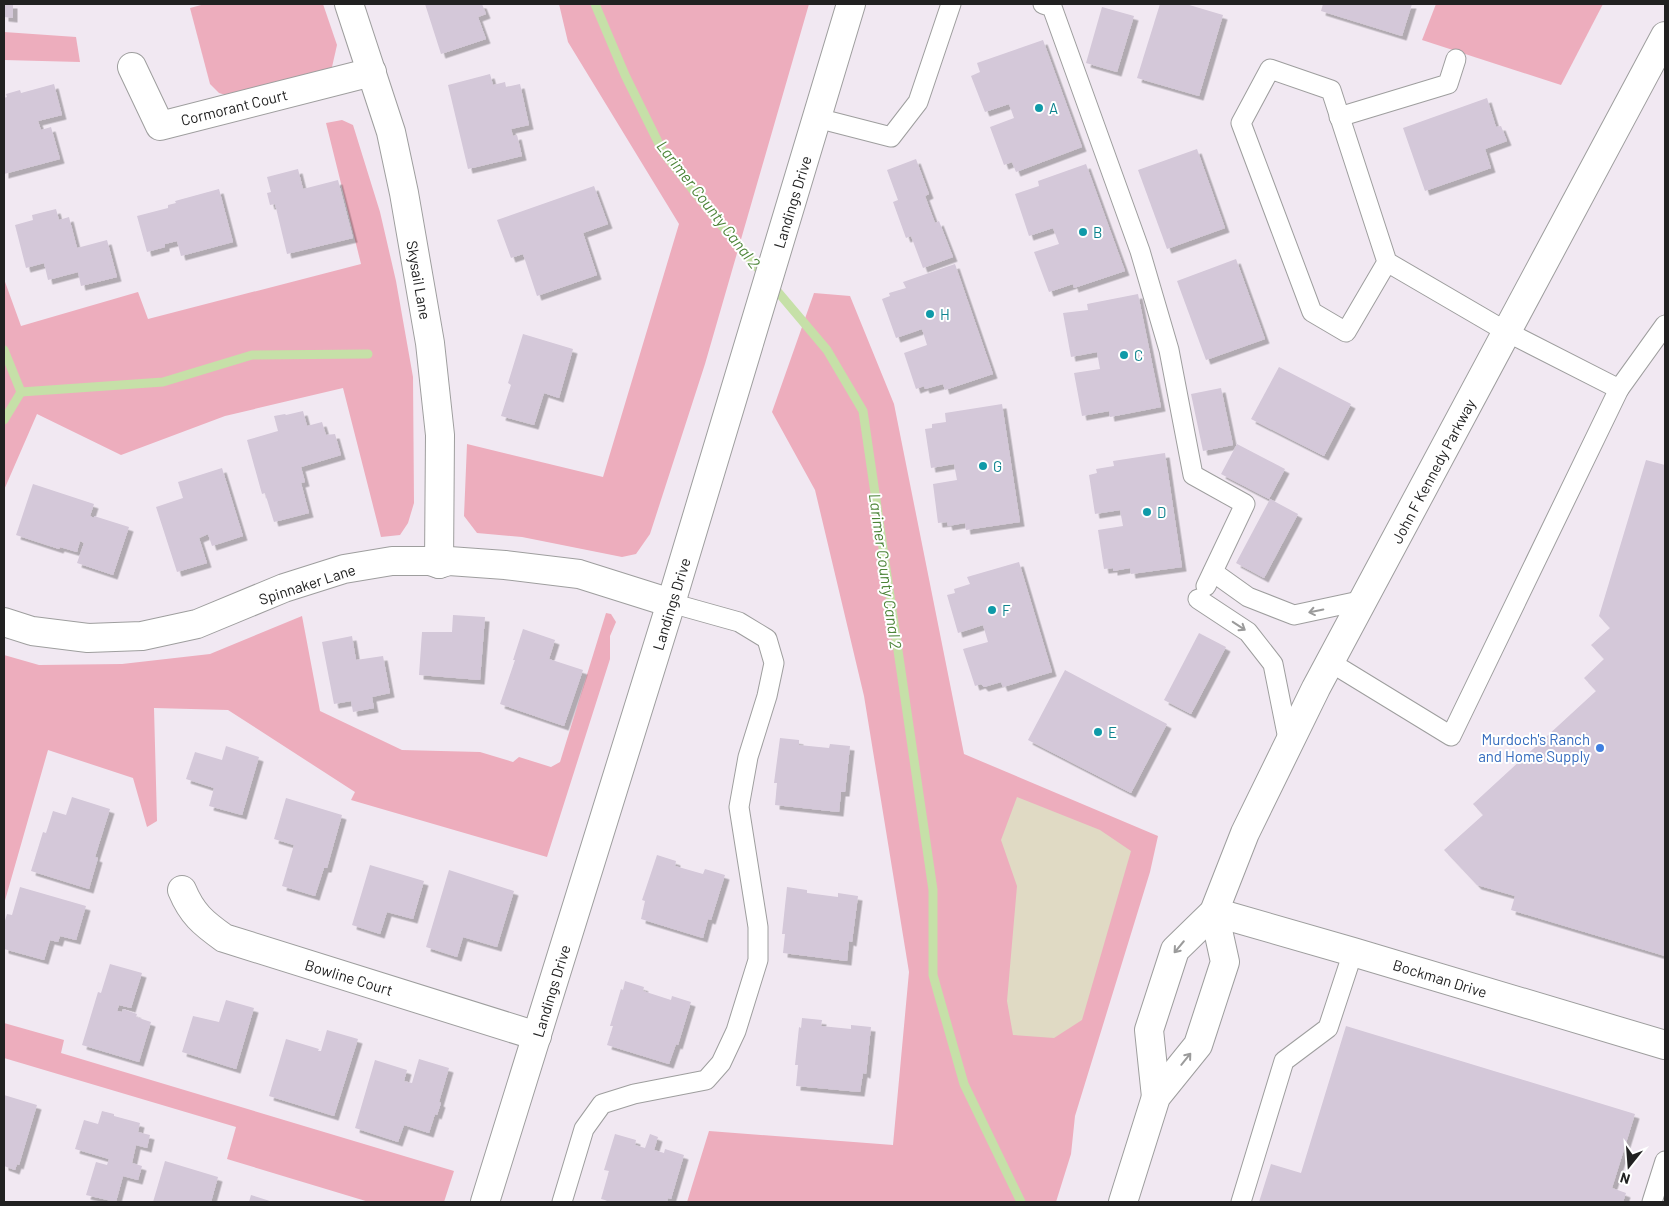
<svg xmlns="http://www.w3.org/2000/svg" width="1669" height="1206" font-family="Barlow,sans-serif">
<defs>
<filter id="shadow"><feDropShadow dx="4.5" dy="4.5" stdDeviation="0" flood-color="#0004"/></filter>
</defs>
<rect width="100%" height="100%" fill="#f1e8f2"/>
<g fill="#edadbd">
<path d="M205,4H323L337,45L332,67L319,75L232,97L219,93L210,84L190,8Z"/>
<path d="M559,4H809L705,364L650,534L636,554L622,557L522,537L477,533L464,516L467,444L603,477L679,224L568,42Z"/>
<path d="M1436,4H1603L1561,85L1422,40Z"/>
<path d="M4,32L76,37L80,62L4,60Z"/>
<path d="M342,120L353,125L380,212L396,281L413,377L414,503L408,523L400,535L381,537L343,388L225,416L121,455L37,414L4,490V279L21,326L138,292L148,319L361,264L326,123Z"/>
<path d="M814,293L850,296L894,404L964,754L1158,836L1150,872L1075,1116L1071,1154L1056,1202H687L709,1131L893,1145L909,972L864,696L815,490L772,412Z"/>
<path d="M606,613L611,614L616,622L610,636V659L547,857L351,800L355,792L228,710L154,708L157,821L147,827L133,778L48,750L4,904V655L39,665L122,664L210,654L302,616L320,711L402,750L480,752L513,762L519,757L551,767L560,762Z"/>
<path d="M4,1023L64,1040L61,1053L454,1171L444,1202H369L227,1159L236,1127L4,1058Z"/>
</g>
<path fill="#e0dac4" d="M1017,797L1100,830L1131,851L1082,1020L1054,1038L1013,1035L1007,1001L1017,886L1001,840Z"/>
<g fill="none" stroke-linecap="round" stroke-linejoin="round">
<g stroke="#c6e0a8" stroke-width="9">
<path d="M595,4L625,75L663,152L712,214L827,350L863,411L933,890V975L964,1084L1021,1202"/>
<path d="M4,350L21,392L4,420"/>
<path d="M21,392L163,382L252,355L368,354"/>
</g>
</g>
<g fill="#d4c8d9" filter="url(#shadow)">
<path d="M4,4H13V18L4,17Z"/>
<path d="M425,4H482L486,14L478,17L486,39L441,54Z"/>
<path d="M1160,4H1186L1223,15L1199,96L1137,78Z"/>
<path d="M1323,4H1412L1402,36L1321,11Z"/>
<path d="M1102,7L1134,16L1117,72L1086,63Z"/>
<path d="M1043,40L1082,147L1016,172L1012,162L1004,165L990,127L1014,118L1009,104L985,112L971,76L980,72L977,63Z"/>
<path d="M490,74L493,85L505,82L506,87L520,84L529,125L511,129L513,136L517,135L522,156L468,169L448,85Z"/>
<path d="M54,84L62,115L38,121L41,130L51,127L60,159L4,174V98L7,97L6,94L20,90L21,93Z"/>
<path d="M1487,98L1496,127L1501,126L1507,141L1485,149L1491,168L1425,191L1403,128Z"/>
<path d="M1197,149L1225,228L1167,249L1138,170Z"/>
<path d="M916,159L929,194L925,196L935,223L939,221L953,257L923,268L911,236L906,238L893,202L898,200L887,170Z"/>
<path d="M1086,164L1125,271L1074,288L1073,284L1049,292L1034,252L1059,244L1053,228L1029,236L1015,194L1039,186L1038,181Z"/>
<path d="M298,169L303,189L338,180L353,238L287,254L275,204L270,205L267,193L271,192L267,177Z"/>
<path d="M594,186L608,224L583,233L597,275L537,296L523,254L511,258L497,220Z"/>
<path d="M219,189L233,242L181,256L177,241L165,244V247L147,252L137,216L168,208V205L176,203L175,201Z"/>
<path d="M56,209L59,220L69,217L77,248L107,240L117,277L81,286L78,272L48,280L44,263L26,268L15,225L33,220L32,215Z"/>
<path d="M1236,259L1265,339L1206,360L1177,281Z"/>
<path d="M955,264L993,374L945,390L943,384L925,389L924,386L916,389L904,353L927,345L922,329L896,338L882,299L890,296L889,293L906,288L903,282Z"/>
<path d="M1138,294L1161,407L1110,417L1109,411L1082,416L1074,373L1100,369L1097,352L1071,357L1063,313L1088,310L1087,304Z"/>
<path d="M523,334L573,349L559,398L544,393L534,425L501,416L511,385L508,383Z"/>
<path d="M1279,367L1351,404L1324,456L1251,419Z"/>
<path d="M1221,388L1233,445L1203,451L1191,394Z"/>
<path d="M1002,404L1020,522L966,530L965,523L948,526L947,522L938,523L933,484L957,480L954,464L931,468L925,429L932,428V424L946,422L945,413Z"/>
<path d="M303,411L307,426L322,422L326,435L335,434L341,455L301,467L305,482L301,483L309,513L274,522L265,493L262,494L247,440L278,431L274,416L285,414L286,415Z"/>
<path d="M1237,444L1285,469L1269,499L1221,474Z"/>
<path d="M1165,453L1182,567L1131,574L1130,568L1113,571V568L1104,569L1098,530L1123,526L1120,510L1095,514L1089,475L1097,473L1096,469L1114,466L1113,461Z"/>
<path d="M1646,460L1665,465V956L1511,910L1515,896L1477,885L1444,850L1483,815L1473,804L1596,691L1584,678L1604,659L1591,645L1610,628L1599,616Z"/>
<path d="M222,468L243,536L212,546L208,534L199,538L207,563L177,572L156,507L183,498L178,482Z"/>
<path d="M33,484L94,504L90,516L94,518V516L129,527L113,575L77,563L84,543L80,541L77,552L60,547L59,549L16,535Z"/>
<path d="M1270,499L1298,514L1264,578L1236,563Z"/>
<path d="M1019,562L1052,672L1003,687L1001,682L984,687L981,684L975,686L963,649L988,642L983,625L958,633L947,595L955,593L954,589L970,584L967,577Z"/>
<path d="M453,615L485,617L480,680L419,675L422,632H452Z"/>
<path d="M523,629L555,640L549,659L583,670L564,726L500,704L515,660H513Z"/>
<path d="M1199,633L1226,647L1191,714L1164,700Z"/>
<path d="M352,636L356,660L383,656L390,693L372,697L374,708L353,712L351,701L334,704L322,642Z"/>
<path d="M1065,670L1167,724L1131,793L1028,740Z"/>
<path d="M780,738L799,740V745L829,748L830,744L850,746L845,792H841L839,812L775,805L777,783H774Z"/>
<path d="M226,746L259,757L242,815L209,806L214,788L186,779L195,752L222,760Z"/>
<path d="M72,797L110,809L95,857L98,858L89,889L31,871L43,832L46,833L53,811L66,815Z"/>
<path d="M286,798L342,815L327,868H324L315,896L282,886L294,845L274,839Z"/>
<path d="M657,855L676,861L675,866L703,874L705,869L725,875L711,920L708,919L703,938L641,919L645,901L642,900Z"/>
<path d="M370,865L424,881L413,919L387,912L380,934L352,925Z"/>
<path d="M449,870L514,891L497,947L463,937L457,957L426,947Z"/>
<path d="M20,887L86,906L76,940L60,936L58,942L50,940L44,960L4,949V924L7,914L12,915Z"/>
<path d="M787,887L807,890V893L838,897V893L858,896L852,942L849,941L847,961L783,953L785,934H782Z"/>
<path d="M110,964L142,973L131,1008L119,1005L117,1011L122,1012L123,1009L137,1014L136,1017L151,1022L139,1062L82,1045L98,992L101,993Z"/>
<path d="M625,981L644,987L643,991L671,1000L672,996L691,1002L678,1045L676,1044L669,1064L607,1045L613,1026H610L621,989L623,990Z"/>
<path d="M226,1000L254,1008L236,1069L182,1052L193,1016L219,1022Z"/>
<path d="M802,1018L822,1020L821,1026L851,1029V1025L871,1027L866,1074L863,1073L860,1092L796,1086L798,1065H795L799,1027L801,1028Z"/>
<path d="M1346,1026L1635,1114L1612,1188L1626,1193L1623,1202H1259L1271,1164L1301,1173Z"/>
<path d="M327,1030L358,1039L334,1116L269,1096L286,1039L319,1049L318,1051H321Z"/>
<path d="M419,1059L449,1068L439,1102L441,1103L437,1115L435,1114L429,1133L404,1125L398,1142L355,1128L375,1060L407,1070L404,1081L412,1083Z"/>
<path d="M4,1095L37,1105L19,1165L17,1164L15,1170L4,1166Z"/>
<path d="M102,1111L114,1114V1116L140,1123L138,1132L150,1135L147,1148L136,1145L132,1163L142,1166L138,1180L123,1176L116,1202L86,1195L96,1162L107,1165L109,1159L75,1149L84,1120L98,1124Z"/>
<path d="M615,1134L636,1140L635,1145L645,1148L650,1134L658,1137L654,1150L664,1153L665,1149L684,1155L671,1199L668,1198L667,1202H612L601,1199L609,1171L604,1170Z"/>
<path d="M165,1161L218,1177L211,1202H153Z"/>
<path d="M251,1195L273,1202H249Z"/>
</g>
<g fill="none" stroke-linecap="round" stroke-linejoin="round">
<defs>
<g id="service">
<path d="M1043,4L1052,7L1140,251L1169,350L1193,475L1245,504L1206,586"/>
<path d="M1339,117L1448,84L1456,59"/>
<path d="M817,118L891,137L918,102L951,4"/>
<path d="M1619,389L1665,325"/>
<path d="M1213,572L1248,597L1294,615L1364,600"/>
<path d="M1198,599L1248,632L1273,664L1289,744"/>
<path d="M1330,662L1451,736L1619,389L1507,332L1387,262L1331,90L1270,69L1241,123L1312,312L1346,332L1387,262"/>
<path d="M562,1202L584,1129L602,1104L634,1094L706,1080L721,1063L736,1031L758,960V927L739,807L748,757L767,696L774,663L767,639L739,622L671,603"/>
<path d="M1241,1202L1284,1061L1328,1028L1353,952"/>
<path d="M1652,1202L1665,1161"/>
</g>
<g id="minor">
<path d="M349,4L391,132L404,193L430,343L440,435L439,564"/>
<path d="M132,67L160,126L372,72"/>
<path d="M4,622L32,631L88,638L142,636L197,624L284,588L344,569L392,561H430L439,564L449,561L505,565L579,574L671,603"/>
<path d="M182,890C192,914 203,923 224,938L537,1036"/>
<path d="M1214,912L1353,952L1665,1045"/>
<path d="M485,1202L671,603L851,4"/>
</g>
<g id="tertiary">
<path d="M1156,1097L1149,1030L1175,950L1214,912L1245,833L1316,688L1665,36"/>
<path d="M1123,1202L1156,1097L1198,1045L1225,962L1214,912"/>
</g>
</defs>
<use href="#service" stroke="#9e9e9e" stroke-width="21"/>
<use href="#minor" stroke="#9e9e9e" stroke-width="30"/>
<use href="#tertiary" stroke="#9e9e9e" stroke-width="30"/>
<use href="#service" stroke="#fff" stroke-width="19"/>
<use href="#minor" stroke="#fff" stroke-width="28"/>
<use href="#tertiary" stroke="#fff" stroke-width="28"/>
</g>
<defs><path id="oneway-shaft" d="M-6 0H5M1.5-3L5.5 0L1.5 3" fill="none" stroke-width="1.6" stroke-linecap="round" stroke-linejoin="round" transform="scale(1.25)"/></defs>
<g stroke="#9b9b9b">
<use href="#oneway-shaft" transform="translate(1316 611) rotate(168)"/>
<use href="#oneway-shaft" transform="translate(1239 626) rotate(33)"/>
<use href="#oneway-shaft" transform="translate(1179 947) rotate(130)"/>
<use href="#oneway-shaft" transform="translate(1186 1059) rotate(-51)"/>
</g>
<g fill="#0f9aa8" stroke="#fff" stroke-width="2">
<circle cx="1039" cy="108" r="5"/>
<circle cx="1083" cy="232" r="5"/>
<circle cx="930" cy="314" r="5"/>
<circle cx="1124" cy="355" r="5"/>
<circle cx="983" cy="466" r="5"/>
<circle cx="1147" cy="512" r="5"/>
<circle cx="992" cy="610" r="5"/>
<circle cx="1098" cy="732" r="5"/>
</g>
<circle fill="#3f7fe0" stroke="#fff" stroke-width="2" cx="1600" cy="748" r="5"/>
<g text-anchor="middle" dominant-baseline="central" stroke-width="4" stroke-linejoin="round" paint-order="stroke">
<g font-size="15" fill="#212121" stroke="#fff">
<text transform="translate(234 107) rotate(-14)">Cormorant Court</text>
<text transform="translate(792 202) rotate(-73)">Landings Drive</text>
<text transform="translate(419 280) rotate(80)">Skysail Lane</text>
<text transform="translate(1433 471) rotate(-62)">John F Kennedy Parkway</text>
<text transform="translate(307 584) rotate(-18)">Spinnaker Lane</text>
<text transform="translate(671 604) rotate(-73)">Landings Drive</text>
<text transform="translate(349 977) rotate(17)">Bowline Court</text>
<text transform="translate(1440 978) rotate(17)">Bockman Drive</text>
<text transform="translate(551 991) rotate(-73)">Landings Drive</text>
</g>
<g font-size="15" fill="#0d838f" stroke="#fff" text-anchor="start">
<text x="1049" y="108">A</text>
<text x="1093" y="232">B</text>
<text x="940" y="314">H</text>
<text x="1134" y="355">C</text>
<text x="993" y="466">G</text>
<text x="1157" y="512">D</text>
<text x="1002" y="610">F</text>
<text x="1108" y="732">E</text>
</g>
<g font-size="15" fill="#366cbe" stroke="#fff" text-anchor="end">
<text x="1590" y="739">Murdoch's Ranch<tspan x="1590" dy="17">and Home Supply</tspan></text>
</g>
<g font-size="16" font-style="italic" fill="#4c8438" stroke="#fff">
<text transform="translate(709 204) rotate(52)">Larimer County Canal 2</text>
<text transform="translate(886 571) rotate(82)">Larimer County Canal 2</text>
</g>
</g>
<rect width="1669" height="1206" fill="none" stroke="#212121" stroke-width="10"/>
<g transform="translate(1629 1166) rotate(197)" stroke="#ffffff" stroke-width="4" paint-order="stroke">
<path d="M0-4L9 19L0 12L-9 19Z" fill="#212121"/>
<text y="-8" font-size="14" font-weight="bold" text-anchor="middle" fill="#212121">N</text>
</g>
</svg>
